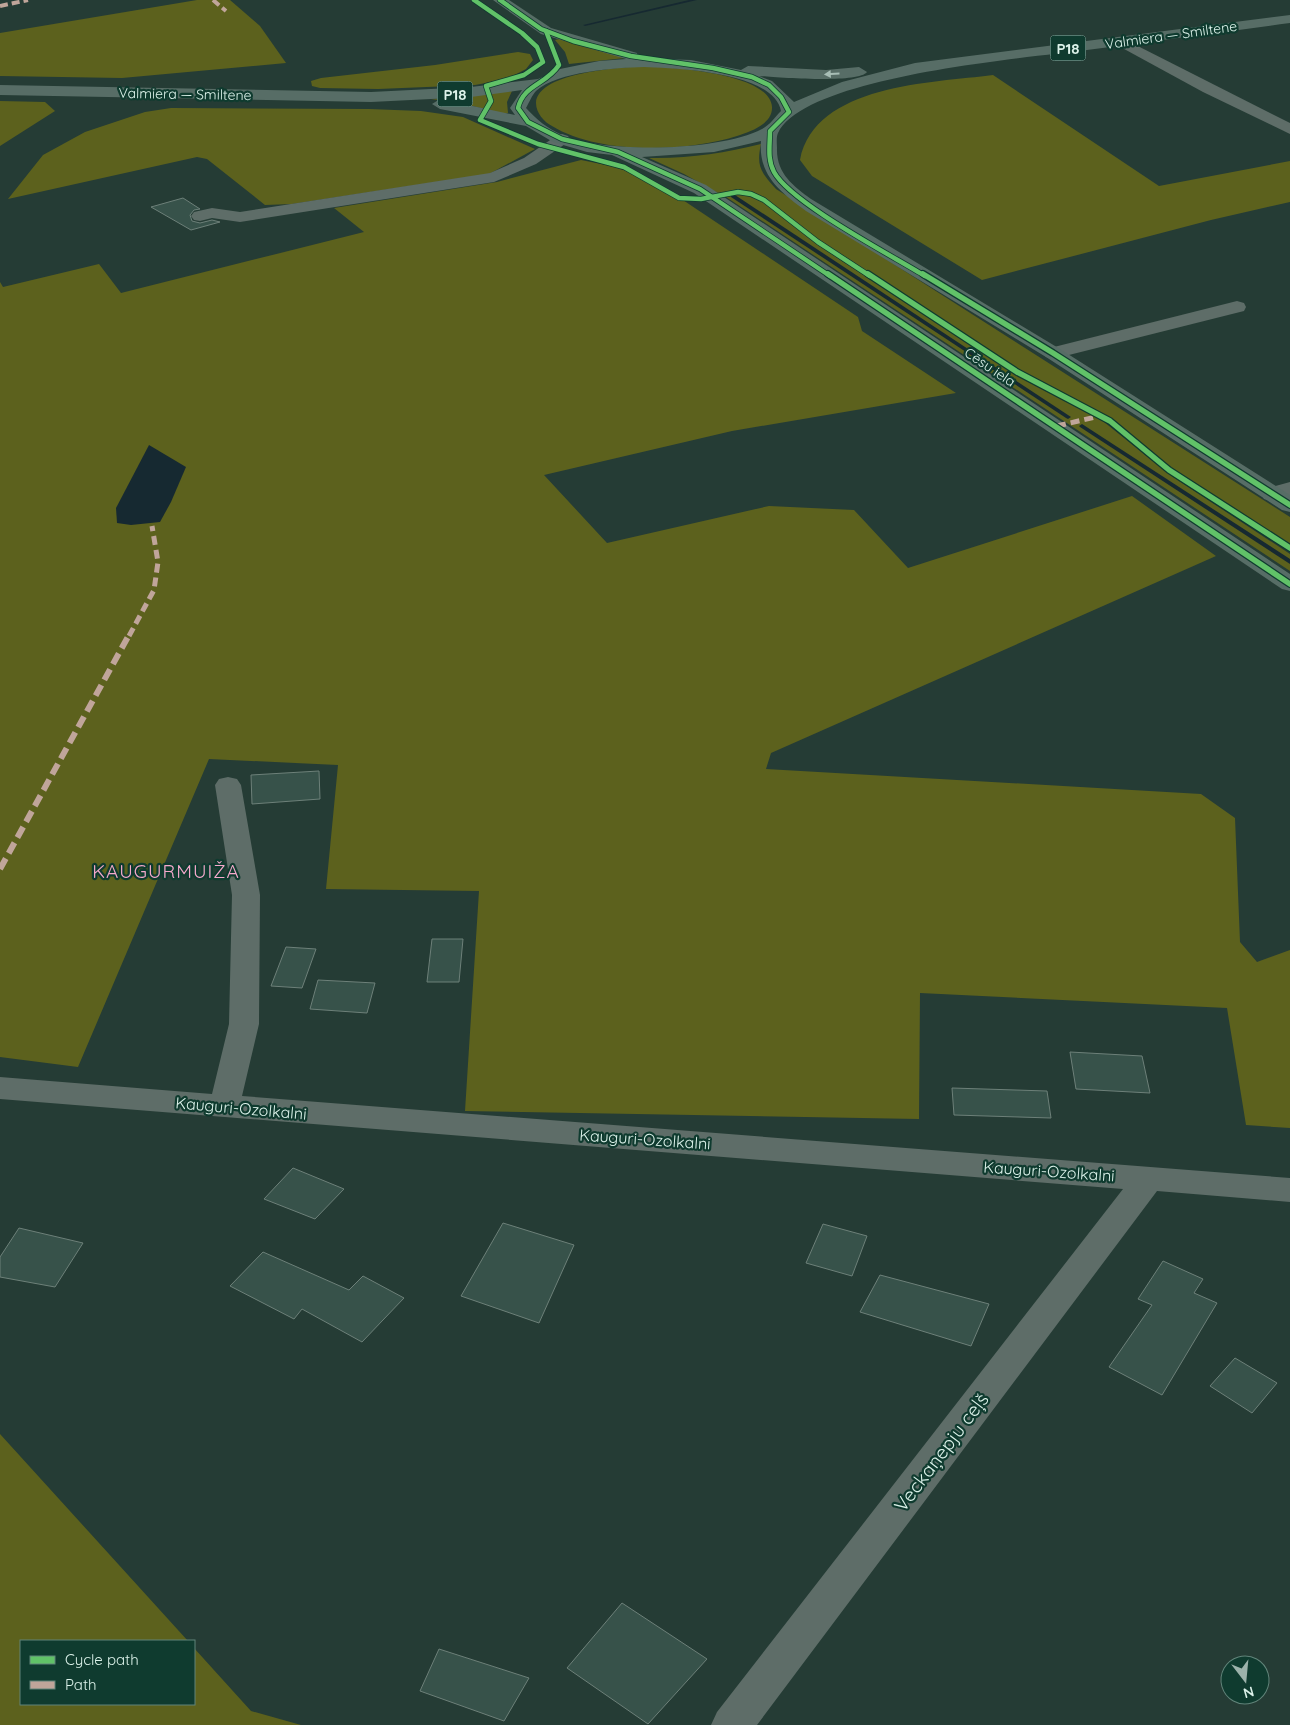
<svg xmlns="http://www.w3.org/2000/svg" width="1290" height="1725" font-family="Quicksand,sans-serif">
<rect width="100%" height="100%" fill="#253c35"/>
<g fill="#5c611d">
<path d="M197,0H230L260,26L286,63L122,78L0,76V33Z"/>
<path d="M559,39L625,58L569,64L565,52L555,40Z"/>
<path d="M518,52L530,54L533,60L526,69L507,79L475,85L378,89L320,88L312,86L311,81L321,78L435,65Z"/>
<path d="M649,66C673,68 770,73 772,107C773,124 750,132 737,136C686,152 599,155 552,126C544,122 536,113 536,103C538,71 626,67 649,66Z"/>
<path d="M993,75L1159,186L1290,161V202L1211,220L982,280L812,176L800,160C815,84 932,83 993,75Z"/>
<path d="M512,91L507,102L508,113L503,114L469,105L431,99Z"/>
<path d="M0,101L45,102L55,111L0,146Z"/>
<path d="M171,108L369,109L421,111L463,117L535,149L489,174L292,204L265,205L207,159L197,157L8,199L43,155L85,132L145,112Z"/>
<path d="M761,144C756,167 761,172 776,189L1290,517V546L1172,470L1102,415L1019,371L819,241L767,201L750,192L718,193L684,174L649,158C687,159 724,153 761,144Z"/>
<path d="M581,160L616,167L659,184L858,317L862,331L956,393L732,431L544,475L607,543L769,506L854,510L908,568L1132,496L1216,556L771,753L766,769L1201,794L1235,818L1240,942L1257,962L1290,950V1128L1246,1125L1227,1008L920,993L919,1119L465,1111L479,891L326,889L338,765L209,759L78,1067L0,1057V282L3,287L99,264L121,293L364,232L334,208L497,182Z"/>
<path d="M741,193L762,201L842,261L1011,371L1094,414L1173,477L1290,554V571L723,195Z"/>
<path d="M0,1434L188,1641H21V1704H194V1648L251,1711L301,1725H0Z"/>
</g>
<path fill="#162931" d="M149,445L186,467L171,502L160,522L131,525L117,523L116,508Z"/>
<g fill="none" stroke-linecap="round" stroke-linejoin="round">
<g fill="#162931" fill-rule="evenodd">
<path d="M689,0H697L585,26L583,25Z"/>
<path d="M731,195H735L1071,417L1068,419L1066,418L731,197Z"/>
<path d="M1082,424L1290,559V564L1080,427L1079,426Z"/>
</g>
</g>
<g fill="#37524a" stroke="#6d8079">
<path d="M183,198L200,209L194,210L190,215L192,221L200,223L212,220L220,222L191,230L151,207Z"/>
<path d="M319,771L320,799L252,804L251,775Z"/>
<path d="M432,939H463L459,982H427Z"/>
<path d="M286,947L316,949L302,988L271,986Z"/>
<path d="M318,980L375,983L367,1013L310,1009Z"/>
<path d="M1070,1052L1142,1056L1150,1093L1076,1089Z"/>
<path d="M952,1088L1047,1091L1051,1118L954,1115Z"/>
<path d="M293,1168L344,1189L315,1219L264,1199Z"/>
<path d="M503,1223L574,1245L539,1323L461,1296Z"/>
<path d="M823,1224L867,1236L852,1276L806,1263Z"/>
<path d="M19,1228L83,1243L55,1287L0,1277V1257Z"/>
<path d="M263,1252L349,1290L363,1276L404,1298L362,1342L302,1309L294,1319L230,1286Z"/>
<path d="M1163,1261L1203,1279L1194,1293L1217,1303L1162,1395L1109,1367L1152,1305L1138,1299Z"/>
<path d="M880,1275L989,1304L971,1346L860,1312Z"/>
<path d="M1235,1358L1277,1383L1252,1413L1210,1386Z"/>
<path d="M622,1603L707,1659L648,1724L567,1668Z"/>
<path d="M439,1649L529,1678L504,1721L420,1691Z"/>
</g>
<g fill="none" stroke-linecap="round" stroke-linejoin="round">
<g fill="#5e6d68" fill-rule="evenodd">
<path d="M1120,37L1290,123V134L1203,92L1115,44L1113,41Z"/>
<path d="M562,134L568,136L570,139L568,142L536,164L494,182L240,222L212,218L200,221L194,220L191,216L194,212L212,208L240,212L490,173L524,158L556,136Z"/>
<path d="M1237,301L1244,303L1246,307L1244,311L1053,359L1046,357L1043,353L1046,349Z"/>
<path d="M1290,482V495L1272,501L1264,499L1261,494L1264,489Z"/>
<path d="M228,777L237,779L241,785L260,895L259,1024L242,1096L1290,1178V1202L1157,1191L757,1725H711L717,1712L1123,1189L0,1099V1077L212,1094L229,1024L232,895L215,785L219,779Z"/>
</g>
<path fill="#576d66" fill-rule="evenodd" d="M493,0H509L551,28L637,53L638,58L691,60L741,70L748,66L826,70L859,67L867,72C858,84 776,77 759,76L772,81L794,102L842,82L915,63L1290,15V23C1222,32 1155,41 1087,50C1026,58 805,76 778,133C776,137 777,145 777,148C776,173 793,186 811,199L1060,349L1290,495V512L1282,510L1046,357L806,211C780,192 758,175 761,141L714,152L642,157L706,185L1290,574V591L1282,589L694,193L612,155L587,152L553,142L526,126L440,109L432,104L440,99L515,115L510,108L522,90L471,97L371,102L0,95V85L371,92L471,87L538,79L560,69L599,61L626,59L541,34ZM644,67C676,68 774,72 781,111C775,117 770,125 762,129C721,151 605,154 562,135C547,128 537,120 526,108C529,103 532,95 536,91C558,71 616,68 644,67Z"/>
<g stroke="#c0a59a" stroke-width="4" stroke-dasharray="8 4" stroke-linecap="butt">
<path d="M213,0L226,11"/>
<path d="M0,6L28,0"/>
</g>
<g stroke="#c0a59a" stroke-width="5" stroke-dasharray="9 5" stroke-linecap="butt">
<path d="M1057,426L1100,416"/>
<path d="M129,636L154,590L158,562L152,526"/>
</g>
<path stroke="#c0a59a" stroke-width="6" stroke-dasharray="12 6" stroke-linecap="butt" d="M0,869L129,635"/>
<defs>
<g id="cycleway-far1">
<path d="M474,0L522,33L537,47L543,62L524,75L486,86L491,101L480,120L538,144L624,167L679,198L701,199L738,192L751,194L764,200L818,242L870,276"/>
<path d="M500,0L541,29L573,41L631,56L713,68L752,77L769,85L781,97L789,112L770,131C770,145 767,159 774,172C791,203 891,255 925,276"/>
<path d="M546,31L559,65C546,85 524,84 518,108L528,122L562,139L618,152L700,189L830,276"/>
</g>
<g id="cycleway">
<path d="M828,274L1290,584"/>
<path d="M868,274L1017,372L1110,421L1169,470L1290,548"/>
<path d="M923,274L1053,353L1290,505"/>
</g>
</defs>
<use href="#cycleway-far1" stroke="#0f3b2f" stroke-width="6"/>
<use href="#cycleway" stroke="#0f3b2f" stroke-width="8"/>
<use href="#cycleway-far1" stroke="#61c268" stroke-width="4.5"/>
<use href="#cycleway" stroke="#61c268" stroke-width="5.5"/>
</g>
<defs><path id="oneway-solid" d="M-6-.8H1V-3.2L6.5 0L1 3.2V.8H-6Z" transform="scale(1.25)"/></defs>
<use fill="#a7bdb5" href="#oneway-solid" transform="translate(832 74) rotate(177)"/>
<g text-anchor="middle" dominant-baseline="central" stroke-width="4.5" stroke-linejoin="round" paint-order="stroke">
<g font-size="14" fill="#dcf2ea" stroke="#0f3b2f">
<text transform="translate(1171 35) rotate(-8)">Valmiera — Smiltene</text>
<text transform="translate(185 94) rotate(1)">Valmiera — Smiltene</text>
<text transform="translate(990 367) rotate(34)">Cēsu iela</text>
</g>
<g fill="#0f3b2f" stroke="#9ebbb2" stroke-width="1">
<rect x="1050.5" y="35.5" width="35" height="25" rx="4"/>
<rect x="437.5" y="81.5" width="35" height="25" rx="4"/>
</g>
<g font-size="15" font-weight="bold" fill="#dcf2ea">
<text x="1068" y="48">P18</text>
<text x="455" y="94">P18</text>
</g>
<g font-size="16" fill="#dcf2ea" stroke="#0f3b2f">
<text transform="translate(241 1108) rotate(5)">Kauguri-Ozolkalni</text>
<text transform="translate(645 1139) rotate(4)">Kauguri-Ozolkalni</text>
<text transform="translate(1049 1171) rotate(4)">Kauguri-Ozolkalni</text>
</g>
<g font-size="19" letter-spacing="1" fill="#f6a9cc" stroke="#0f3b2f">
<text x="166" y="871">KAUGURMUIŽA</text>
</g>
<g font-size="19" fill="#dcf2ea" stroke="#0f3b2f">
<text transform="translate(941 1452) rotate(-53)">Veckaņepju ceļš</text>
</g>
</g>
<rect x="20" y="1640" width="175" height="65" fill="#0f3b2f" stroke="#61847a"/>
<rect x="30" y="1656" width="25" height="8" fill="#61c268" stroke="#61847a"/>
<text x="65" y="1665" font-size="15" fill="#dcf2ea">Cycle path</text>
<rect x="30" y="1681" width="25" height="8" fill="#c0a59a" stroke="#61847a"/>
<text x="65" y="1690" font-size="15" fill="#dcf2ea">Path</text>
<g transform="translate(1245 1680) rotate(164)"><circle r="24" fill="#0f3b2f" stroke="#61847a"/>
<path d="M0-4L9 19L0 12L-9 19Z" fill="#9cb2ab"/>
<text y="-8" font-size="14" font-weight="bold" text-anchor="middle" fill="#dcf2ea">N</text>
</g>
</svg>
